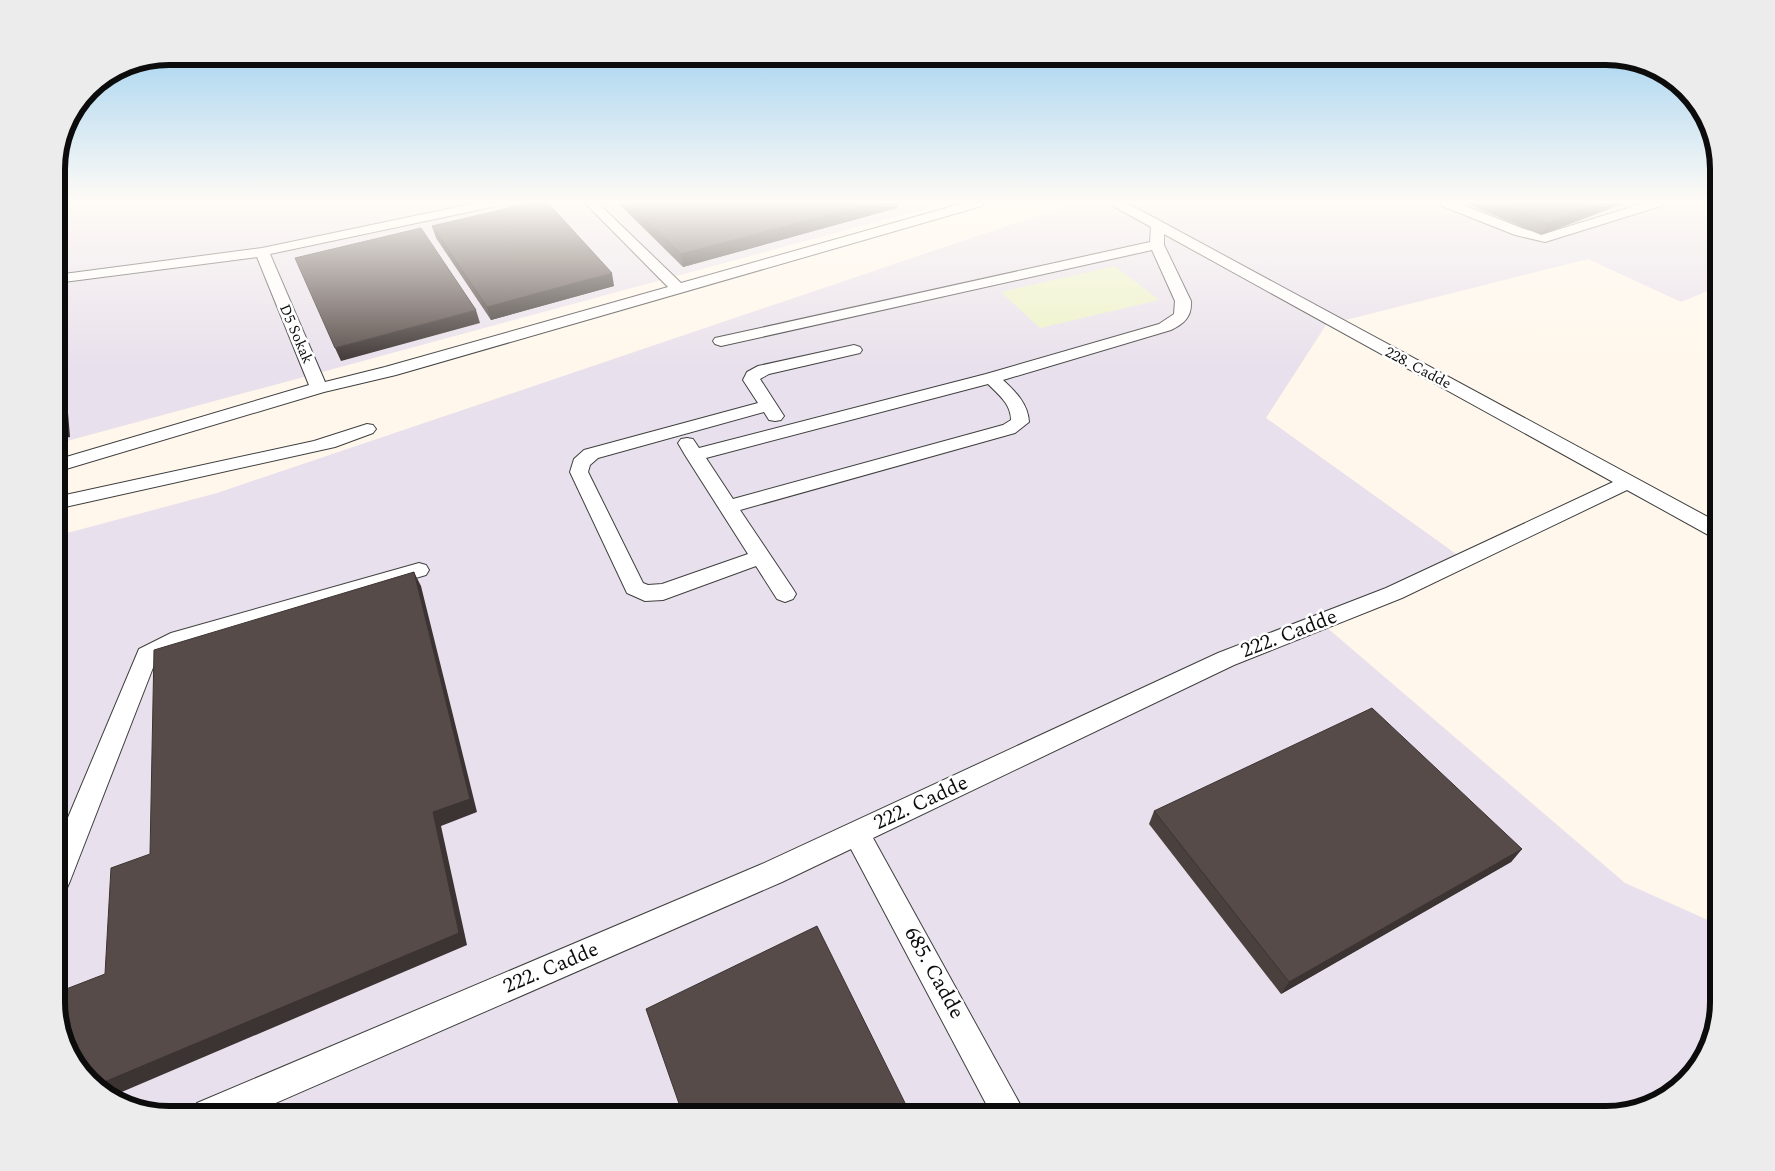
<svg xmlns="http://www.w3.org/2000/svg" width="1775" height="1171" font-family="Spectral,serif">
<rect width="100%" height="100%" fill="#fff7eb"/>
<g fill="#e8e0ec">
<path d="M56,203H946L56,444Z"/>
<path d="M1075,203H1719V286L1681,302L1588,259L1326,325L1266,418L1466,561L1318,620L1625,883L1719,925V1002L1700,1064L1662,1100L1606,1115H169L107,1096L71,1058L56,1009V536L217,493Z"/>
</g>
<path fill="#ebf2c5" d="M1115,266L1159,300L1040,328L1001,292Z"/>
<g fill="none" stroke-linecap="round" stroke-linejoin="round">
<defs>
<g id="minor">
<path d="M476,203H498L492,207L270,254L325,382L385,367L668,287L585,203H598L681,283L964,203H983L982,206L396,375L324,392L56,472V460L309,385L257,257L56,283V275L262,248Z"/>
<path d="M1112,203H1127L1719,523V539L1712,537L1627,490L1402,598L1234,665L873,838L1026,1115H992L851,849L782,882L248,1115H193L197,1103L762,864L1218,653L1386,588L1613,482L1164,234V245L1191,301C1192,317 1184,324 1171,330L1003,380C1016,392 1028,404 1029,422L1015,433L740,510L793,589L796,594L793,599L785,602L777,599L756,566L663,600L645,601L627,593L570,472L574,459L584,450L758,403L743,380L747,372L758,366L854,345L860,347L862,350L860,353L769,374L760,379L784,416L781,420L775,421L769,420L764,412L598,458L590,465L588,472L643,583L648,585L662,584L748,554L685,455L678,443L681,439L687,438L693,439L699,448L986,374L1159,324L1174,314L1175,301L1152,250L721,346L715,344L713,341L715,338L1150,242L1151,227L1113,206ZM988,384C999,395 1011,404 1011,420L1003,425L733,499L706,458Z"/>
<path d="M1441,203H1458L1524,229L1544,234L1644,203H1662L1661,206L1545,242L1515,235L1442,206Z"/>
<path d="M367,424L373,425L376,429L373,433L335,447L56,509V497L314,441Z"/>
<path d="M419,563L426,565L429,570L426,575L178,647L156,660L70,881L66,890L56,894V846L139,649L171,633Z"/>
</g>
</defs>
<use href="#minor" stroke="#3f3f3f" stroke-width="2"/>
<use href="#minor" fill="#fff" fill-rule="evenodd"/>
</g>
<g fill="#4a403e">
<path d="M618,203H897V208L683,267Z"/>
<path d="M1465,203H1625L1541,235Z"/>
<path d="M432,226L614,286L491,320L436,238Z"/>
<path d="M1154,811L1522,849L1511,862L1281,994L1149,824Z"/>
</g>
<g fill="#3c3432">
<path d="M873,203H897V208L683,267L681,254Z"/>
<path d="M1600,203H1625L1541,235L1547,223Z"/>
<path d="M612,273L614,286L491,320L487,307Z"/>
<path d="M56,301L59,304L70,437L56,440Z"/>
<path d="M476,310L480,323L341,361L335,348Z"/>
<path d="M414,572L421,586L477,812L441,826L467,945L110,1097L107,1096L97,1085L433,812Z"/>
<path d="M1522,849L1511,862L1281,994L1289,982Z"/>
</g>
<g fill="#564b48" stroke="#3c3432">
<path d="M530,203H548L612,273L487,307L432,226Z"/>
<path d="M628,203H873L681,254Z"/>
<path d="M1499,203H1600L1547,223Z"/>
<path d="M421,228L476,310L335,348L295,258Z"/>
<path d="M56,375L60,423L56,424Z"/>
<path d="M414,572L470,799L433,812L459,933L97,1085L71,1058L59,1018L61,991L105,974L111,868L150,854L154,650Z"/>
<path d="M1372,708L1522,849L1289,982L1154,811Z"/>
<path d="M817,926L911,1115H683L646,1009Z"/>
</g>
<linearGradient id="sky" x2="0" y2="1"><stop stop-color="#90caef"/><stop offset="0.55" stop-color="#fffbf6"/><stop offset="1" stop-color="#fffbf6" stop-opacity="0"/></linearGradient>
<rect width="1775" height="367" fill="url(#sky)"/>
<g text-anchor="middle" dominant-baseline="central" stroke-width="5" stroke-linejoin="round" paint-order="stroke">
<g font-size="15" fill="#0c0c0c" stroke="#fff">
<text transform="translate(296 334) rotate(67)">D5 Sokak</text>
<text transform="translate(1418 368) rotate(28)">228. Cadde</text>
</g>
<g font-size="21" fill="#0c0c0c" stroke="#fff">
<text transform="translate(1289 634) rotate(-21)">222. Cadde</text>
<text transform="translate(921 803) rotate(-25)">222. Cadde</text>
<text transform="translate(551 968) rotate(-23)">222. Cadde</text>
<text transform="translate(934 973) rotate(61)">685. Cadde</text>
</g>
</g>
<path d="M0 0H1775V1171H0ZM169 65H1606A104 104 0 0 1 1710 169V1002A104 104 0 0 1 1606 1106H169A104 104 0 0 1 65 1002V169A104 104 0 0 1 169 65Z" fill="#ececec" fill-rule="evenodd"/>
<path fill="none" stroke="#0c0c0c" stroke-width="6" d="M169 65H1606A104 104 0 0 1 1710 169V1002A104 104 0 0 1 1606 1106H169A104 104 0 0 1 65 1002V169A104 104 0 0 1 169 65Z"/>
</svg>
